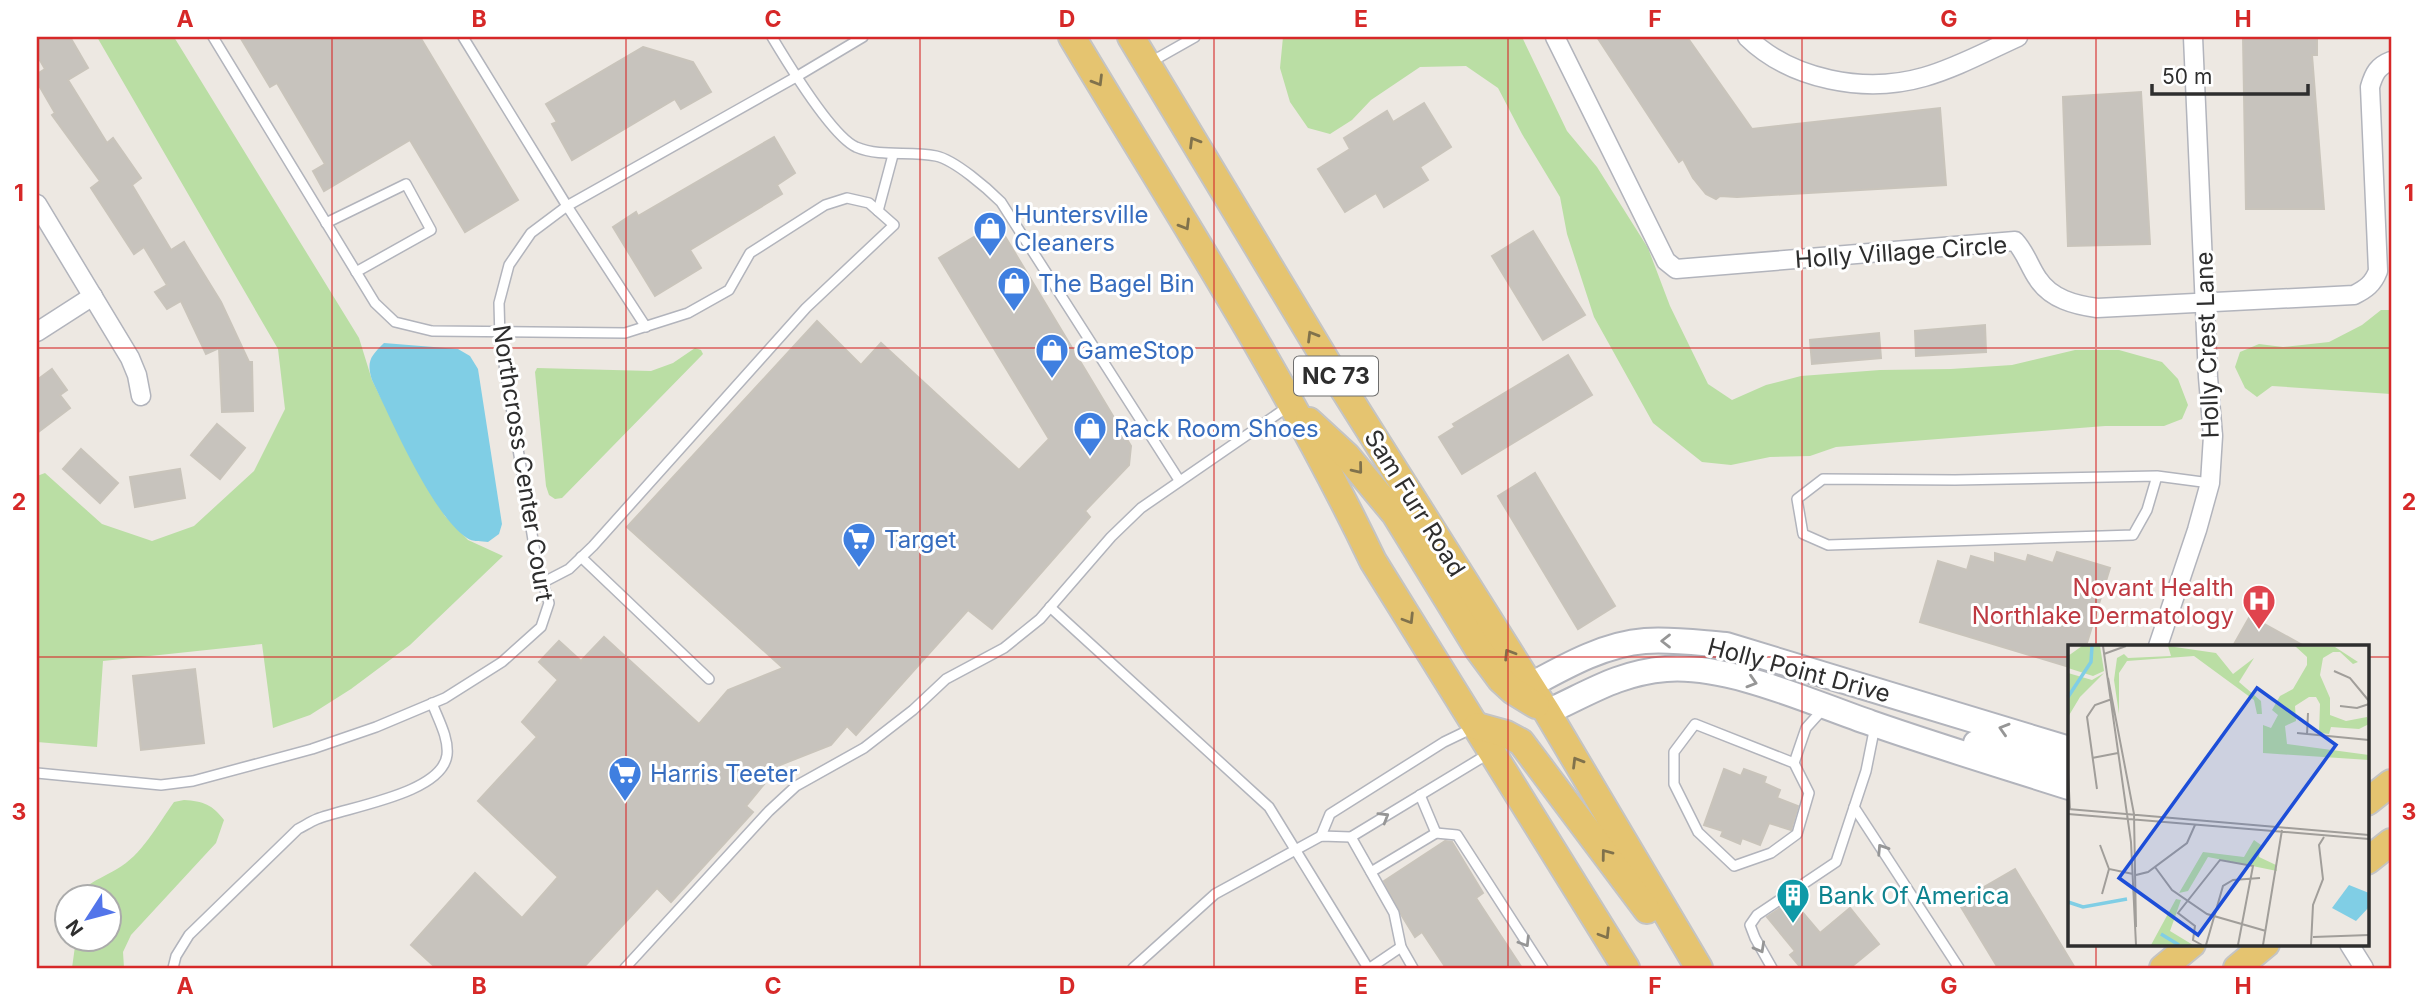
<svg xmlns="http://www.w3.org/2000/svg" width="2428" height="1005" font-family="Inter,sans-serif">
<rect width="100%" height="100%" fill="#ede8e2"/>
<g fill="#badea4">
<path d="M97,37H174L359,338L372,380L415,466L445,516L468,540L503,556L410,645L351,689L310,715L273,728L262,644L103,661L97,747L37,742V476L45,473L102,524L152,541L194,526L254,471L285,409L278,349Z"/>
<path d="M1283,37H1522L1567,131L1597,167L1648,248L1670,306L1708,384L1732,400L1766,385L1801,376L1880,370L1951,369L2012,365L2075,350H2119L2162,362L2178,379L2188,405L2182,419L2164,426H2105L1836,447L1810,456L1770,457L1731,465L1702,462L1653,423L1594,317L1567,234L1560,197L1522,134L1498,88L1466,66L1420,67L1371,100L1352,120L1330,134L1308,128L1290,102L1280,68Z"/>
<path d="M2381,310H2391V394L2272,386L2257,397L2245,388L2235,367L2240,352L2259,344L2283,347L2329,342L2362,325Z"/>
<path d="M695,348L701,350L703,354L562,498L555,499L549,495L546,486L535,372L537,368L651,371L673,363Z"/>
<path d="M184,800C203,801 213,805 224,820L216,843L131,935L123,952L124,968H72L76,939H108V897L82,896L84,888C95,880 105,876 117,869C141,856 158,824 174,802Z"/>
</g>
<path fill="#80cee5" d="M384,343L458,349L470,356L478,369L502,524L499,534L488,542C482,541 472,542 467,538C432,515 391,419 372,380C366,361 371,356 384,343Z"/>
<g fill="#c7c3bd" stroke="#c9c4bb" stroke-width="2">
<path d="M44,37H70L88,68L68,80L107,143L113,138L141,178L132,185L171,250L184,242L221,302L249,362H252L253,411L222,412L219,348L206,354L181,301L167,309L155,292L167,285L144,247L134,254L91,188L100,181L52,115L55,113L37,82V74L45,69L37,55V41Z"/>
<path d="M240,37H420L518,200L465,232L410,140L324,191L313,171L325,164L277,83L270,87Z"/>
<path d="M1597,37H1687L1752,129L1940,108L1946,185L1737,197L1720,196L1716,199L1706,194L1693,178L1683,159L1679,162Z"/>
<path d="M2243,37H2317V55H2312L2324,209H2246Z"/>
<path d="M643,47L693,62L711,92L681,109L675,99L572,160L552,124L557,122L546,104Z"/>
<path d="M2141,92L2150,244L2068,246L2063,97Z"/>
<path d="M1424,103L1451,147L1420,167L1428,180L1384,207L1376,193L1345,212L1318,169L1350,149L1344,138L1387,111L1393,122Z"/>
<path d="M774,137L795,173L777,185L782,194L690,250L701,268L655,296L613,227L636,212L638,216Z"/>
<path d="M997,223L1131,446L1129,465L1085,511L1090,517L992,629L968,610L856,735L847,726L831,745L780,765L746,806L753,812L671,902L657,888L583,968H436L411,945L475,873L522,918L558,877L478,801L537,737L522,722L558,680L539,662L559,641L581,661L604,637L699,724L728,690L783,668L627,527L817,321L861,365L881,343L1019,470L1049,439L939,258Z"/>
<path d="M1533,231L1585,315L1543,340L1492,256Z"/>
<path d="M1985,325L1986,352L1916,356L1915,331Z"/>
<path d="M1879,333L1881,358L1812,364L1810,340Z"/>
<path d="M1568,355L1592,395L1462,474L1439,437L1455,427L1453,424Z"/>
<path d="M52,369L67,390L60,395L70,408L37,433V380Z"/>
<path d="M217,424L245,448L220,479L191,455Z"/>
<path d="M81,449L118,483L100,503L63,469Z"/>
<path d="M180,469L185,498L135,507L130,477Z"/>
<path d="M1535,473L1615,606L1578,629L1498,496Z"/>
<path d="M2057,552L2110,568L2086,646H2069V667L1920,622L1938,561L1967,570L1971,556L1995,563V553L2026,562L2028,555L2053,563Z"/>
<path d="M2250,616L2304,646H2233Z"/>
<path d="M195,669L204,743L141,750L133,676Z"/>
<path d="M1724,769L1741,776L1744,769L1766,777L1764,783L1780,790L1777,798L1798,806L1791,830L1769,823L1760,845L1742,838L1740,844L1721,836L1723,831L1704,825Z"/>
<path d="M1445,841L1452,842L1483,893L1476,898L1522,968H1446L1422,932L1415,937L1402,916L1384,881Z"/>
<path d="M2015,869L2075,968H1998L1958,902Z"/>
<path d="M1792,900L1820,933L1850,908L1879,944L1850,968H1801L1790,955L1795,951L1767,917Z"/>
</g>
<g fill="none" stroke-linecap="round" stroke-linejoin="round">
<defs>
<g id="lane">
<path d="M213,37L375,303L395,322L432,331L625,333L688,313L729,290L750,253L825,205L847,198L869,203L894,225L806,308L593,546L569,569L542,583"/>
<path d="M463,37L567,206L646,327"/>
<path d="M772,37C787,62 832,136 856,147C882,158 910,150 936,156C955,160 988,189 1001,202L1179,480"/>
<path d="M1149,63L1195,37"/>
<path d="M878,211L893,155"/>
<path d="M326,223L406,184L431,230L356,272"/>
<path d="M2157,476L2147,510L2133,535L1828,545L1803,534L1797,499L1823,479L1955,480L2157,476L2210,483"/>
<path d="M581,557L709,679"/>
<path d="M1050,607L1269,807L1368,968"/>
<path d="M1695,724L1794,763L1809,793L1797,834L1771,853L1734,866L1698,832L1674,784V752Z"/>
<path d="M1794,763L1806,728L1825,707"/>
<path d="M37,773L161,785L193,781L312,749L376,727L445,698L502,662L541,627L549,603L537,564L500,340L499,303L509,265L531,233L567,206L796,77L863,37"/>
<path d="M1854,807L1959,968"/>
<path d="M1436,833L1457,835L1543,968"/>
<path d="M1321,836L1330,814L1444,742L1473,728"/>
<path d="M1351,837L1394,913L1401,947L1413,968"/>
<path d="M1371,872L1436,833L1420,795"/>
<path d="M173,968L176,956L189,935L298,829C304,826 310,822 317,819C347,807 442,794 447,755C449,738 438,719 432,703"/>
<path d="M625,968L769,811L796,786L864,748L913,710L946,679L1004,648L1040,619L1111,537L1141,508L1289,406"/>
<path d="M1133,968L1215,894L1321,836L1351,837L1488,754"/>
<path d="M1370,968L1401,947"/>
<path d="M1772,968L1755,938L1750,925L1757,915L1836,862L1866,771L1875,726"/>
</g>
<g id="street">
<path d="M1555,37L1666,261L1676,269L2015,241C2026,253 2029,266 2038,279C2051,299 2075,305 2097,308L2354,295C2366,289 2373,284 2378,271L2370,87C2374,73 2378,66 2391,61"/>
<path d="M1747,37C1791,80 1865,94 1924,77C1956,68 1987,51 2018,37"/>
<path d="M37,204L130,358L137,375L141,396"/>
<path d="M37,332L93,296"/>
<path d="M2158,646L2197,530L2210,483L2213,436L2208,377L2193,37"/>
<path d="M2349,944L2364,968"/>
</g>
<g id="secondary">
<path d="M1529,686C1564,667 1604,644 1645,641C1672,639 1699,643 1726,645L2069,749"/>
<path d="M1547,712C1589,693 1618,673 1666,669C1729,664 1812,703 1871,723C1937,746 2003,766 2069,787"/>
<path d="M1976,743L2010,750L2069,766"/>
</g>
<g id="primary">
<path d="M1072,37C1175,209 1286,379 1373,561L1626,968"/>
<path d="M1131,37L1339,382L1547,712L1699,968"/>
<path d="M1309,421L1347,456L1395,514L1478,649L1501,680L1513,691L1536,705"/>
<path d="M1477,726L1506,734L1521,742L1647,910"/>
<path d="M2367,802L2391,783"/>
<path d="M2367,861L2391,842"/>
<path d="M2163,968L2192,944"/>
<path d="M2237,968L2266,944"/>
</g>
</defs>
<use href="#lane" stroke="#b2b4bc" stroke-width="12"/>
<use href="#street" stroke="#b2b4bc" stroke-width="21"/>
<use href="#secondary" stroke="#b2b4bc" stroke-width="28"/>
<use href="#primary" stroke="#c4c4c4" stroke-width="30"/>
<use href="#lane" stroke="#fff" stroke-width="9"/>
<use href="#street" stroke="#fff" stroke-width="18"/>
<use href="#secondary" stroke="#fff" stroke-width="24"/>
<use href="#primary" stroke="#e5c470" stroke-width="26"/>
</g>
<defs><path id="oneway-chevron" d="M-2-3.5L2.5 0L-2 3.5" fill="none" stroke-width="1.6" stroke-linecap="round" stroke-linejoin="round" transform="scale(1.75)"/></defs>
<g stroke="#80724c">
<use href="#oneway-chevron" transform="translate(1098 81) rotate(59)"/>
<use href="#oneway-chevron" transform="translate(1194 142) rotate(-121)"/>
<use href="#oneway-chevron" transform="translate(1185 225) rotate(59)"/>
<use href="#oneway-chevron" transform="translate(1312 336) rotate(-121)"/>
<use href="#oneway-chevron" transform="translate(1358 469) rotate(51)"/>
<use href="#oneway-chevron" transform="translate(1409 619) rotate(58)"/>
<use href="#oneway-chevron" transform="translate(1509 654) rotate(-122)"/>
<use href="#oneway-chevron" transform="translate(1577 762) rotate(-121)"/>
<use href="#oneway-chevron" transform="translate(1606 854) rotate(-127)"/>
<use href="#oneway-chevron" transform="translate(1605 934) rotate(58)"/>
</g>
<g stroke="#969696">
<use href="#oneway-chevron" transform="translate(1666 641) rotate(180)"/>
<use href="#oneway-chevron" transform="translate(1752 682) rotate(17)"/>
<use href="#oneway-chevron" transform="translate(2004 729) rotate(-163)"/>
<use href="#oneway-chevron" transform="translate(1384 817) rotate(-31)"/>
<use href="#oneway-chevron" transform="translate(1882 849) rotate(-123)"/>
<use href="#oneway-chevron" transform="translate(1525 942) rotate(58)"/>
<use href="#oneway-chevron" transform="translate(1760 948) rotate(61)"/>
</g>
<path fill="none" stroke="#d62828" stroke-width="2" stroke-opacity="0.55" d="M332,37V968M626,37V968M920,37V968M1214,37V968M1508,37V968M1802,37V968M2096,37V646M37,348H2391M37,657H2069M2367,657H2391M2096,944V968"/>
<defs>
<symbol id="shop-pin" viewBox="-11 -11 22 30"><path d="M0 17L-7.5 6A9.5 9.5 0 1 1 7.5 6Z" fill="#3f7fe0" stroke="#fff"/><path d="M-5-2.5h2.3a2.7 3.5 0 0 1 5.4 0H5L5.5 6h-11ZM-1.5-2.5h3a1.5 2.3 0 0 0-3 0Z" fill="#fff"/></symbol>
<symbol id="supermarket-pin" viewBox="-11 -11 22 30"><path d="M0 17L-7.5 6A9.5 9.5 0 1 1 7.5 6Z" fill="#3f7fe0" stroke="#fff"/><path d="M-6-5.5h2.5l.6 2H6L4.5 2H-2.5L-4.4-4H-6ZM-1.5 3.2a1.3 1.3 0 1 0 .1 0ZM3 3.2a1.3 1.3 0 1 0 .1 0Z" fill="#fff"/></symbol>
<symbol id="hospital-pin" viewBox="-11 -11 22 30"><path d="M0 17L-7.5 6A9.5 9.5 0 1 1 7.5 6Z" fill="#e0444e" stroke="#fff"/><path d="M-5-5h3v3.5h4V-5h3V5h-3V1.5h-4V5h-3Z" fill="#fff"/></symbol>
<symbol id="building-pin" viewBox="-11 -11 22 30"><path d="M0 17L-7.5 6A9.5 9.5 0 1 1 7.5 6Z" fill="#0f9aa8" stroke="#fff"/><path d="M-4-6H4V6H1V3H-1V6H-4ZM-2.5-4.3h1.7v1.8h-1.7ZM.8-4.3h1.7v1.8H.8ZM-2.5-1h1.7V.8h-1.7ZM.8-1h1.7V.8H.8Z" fill="#fff"/></symbol>
</defs>
<g fill-rule="evenodd">
<use href="#shop-pin" x="971" y="209" width="38" height="52"/>
<use href="#shop-pin" x="995" y="264" width="38" height="52"/>
<use href="#shop-pin" x="1033" y="331" width="38" height="52"/>
<use href="#shop-pin" x="1071" y="409" width="38" height="52"/>
<use href="#supermarket-pin" x="840" y="520" width="38" height="52"/>
<use href="#hospital-pin" x="2240" y="582" width="38" height="52"/>
<use href="#supermarket-pin" x="606" y="754" width="38" height="52"/>
<use href="#building-pin" x="1774" y="876" width="38" height="52"/>
</g>
<g text-anchor="middle" dominant-baseline="central" stroke-width="6" stroke-linejoin="round" paint-order="stroke">
<rect fill="#fff" stroke="#6d6d6d" stroke-width="2" x="1294" y="356.5" width="84" height="39" rx="5"/>
<g font-size="23" font-weight="bold" fill="#2e2e2e">
<text x="1336" y="376">NC 73</text>
</g>
<g font-size="24" fill="#366cbe" stroke="#fff" text-anchor="start">
<text x="1014" y="214">Huntersville<tspan x="1014" dy="28">Cleaners</tspan></text>
<text x="1038" y="283">The Bagel Bin</text>
<text x="1076" y="350">GameStop</text>
<text x="1114" y="428">Rack Room Shoes</text>
<text x="884" y="539">Target</text>
<text x="650" y="773">Harris Teeter</text>
</g>
<g font-size="24" fill="#2e2e2e" stroke="#fff">
<text transform="translate(1901 252) rotate(-4)">Holly Village Circle</text>
<text transform="translate(2207 345) rotate(-92)">Holly Crest Lane</text>
<text transform="translate(523 463) rotate(81)">Northcross Center Court</text>
<text transform="translate(1415 503) rotate(58)">Sam Furr Road</text>
<text transform="translate(1799 670) rotate(15)">Holly Point Drive</text>
</g>
<g font-size="24" fill="#be3a42" stroke="#fff" text-anchor="end">
<text x="2234" y="587">Novant Health<tspan x="2234" dy="28">Northlake Dermatology</tspan></text>
</g>
<g font-size="24" fill="#0d838f" stroke="#fff" text-anchor="start">
<text x="1818" y="895">Bank Of America</text>
</g>
</g>
<g transform="translate(2068 645)">
<rect width="301" height="301" fill="#ede8e2"/>
<path d="M14,1H32L36,26L25,31L0,23V11ZM100,1L148,8L165,29L186,13L171,37L193,56L194,69H189L186,55L126,11L59,16L51,28V69L46,35L49,13L56,9L60,13L103,11ZM227,1L267,2L290,17L285,19L272,7H265L255,13L252,30L262,53V70L278,76L299,72L301,79L291,84L263,82L261,89L251,88L252,59L248,52H241L227,61L228,76L217,81L219,99L301,110V115L195,108V80L203,83L210,70L204,65L212,51L225,44L239,20V12ZM0,28L24,35L36,28L12,52L0,72ZM186,195L193,200L191,212L208,220L209,226L140,212L120,246L111,248L135,207L176,212ZM108,254L113,255L102,286L125,300H83Z" fill="#badea4"/>
<path d="M281,240L301,248V262L288,276L264,263Z" fill="#80cee5"/>
<path fill="none" stroke="#80cee5" stroke-width="3.5" d="M0,52L23,17L24,1M0,257L15,262L59,254M93,289L111,300"/>
<path fill="none" stroke="#a19e9a" stroke-width="2" d="M35,1L63,197L68,300M36,9L58,1M266,26L282,33L301,56M40,33L66,169L68,282M272,61L289,63L301,59M229,88L301,95M239,90L240,68M24,113L50,108M0,128L2,164M29,144L19,72L27,60L44,54M0,164L301,190M0,169L301,194M32,200L41,224L65,229M87,222L104,245L139,269L198,286M68,230L80,227L119,198L127,180M34,249L41,224M245,292L301,290M134,300L125,295L127,281L110,268L152,215L185,221L170,300M138,300L155,241L165,235L192,233M195,300L214,185M243,300L245,260L255,234L251,200L256,192"/>
<path fill="#1d4ed8" fill-opacity="0.15" stroke="#1d4ed8" stroke-width="3.5" d="M189,43L268,100L130,290L51,233Z"/>
<rect width="301" height="301" fill="none" stroke="#2e2e2e" stroke-width="3.5"/>
</g>
<rect width="2428" height="1005" fill="none" stroke="#ffffff" stroke-width="77"/>
<g transform="translate(88 918) rotate(234)"><circle r="33" fill="#ffffff" stroke="#ababab" stroke-width="2"/>
<path d="M0-5L12 26L0 18L-12 26Z" fill="#5375ea"/>
<text y="-10" font-size="19" font-weight="bold" text-anchor="middle" fill="#2e2e2e">N</text>
</g>
<path d="M2152 84v10h156v-10" fill="none" stroke="#2e2e2e" stroke-width="3.5"/>
<text x="2162" y="84" font-size="21" fill="#2e2e2e" stroke="#ffffff" stroke-width="5" paint-order="stroke">50 m</text>
<rect x="38" y="38" width="2352" height="929" fill="none" stroke="#d62828" stroke-width="2.5"/>
<g font-size="23" text-anchor="middle" font-weight="bold" fill="#d62828">
<text x="185" y="27">A</text>
<text x="479" y="27">B</text>
<text x="773" y="27">C</text>
<text x="1067" y="27">D</text>
<text x="1361" y="27">E</text>
<text x="1655" y="27">F</text>
<text x="1949" y="27">G</text>
<text x="2243" y="27">H</text>
<text x="19" y="201">1</text>
<text x="2409" y="201">1</text>
<text x="19" y="510">2</text>
<text x="2409" y="510">2</text>
<text x="19" y="820">3</text>
<text x="2409" y="820">3</text>
<text x="185" y="994">A</text>
<text x="479" y="994">B</text>
<text x="773" y="994">C</text>
<text x="1067" y="994">D</text>
<text x="1361" y="994">E</text>
<text x="1655" y="994">F</text>
<text x="1949" y="994">G</text>
<text x="2243" y="994">H</text>
</g>
</svg>
